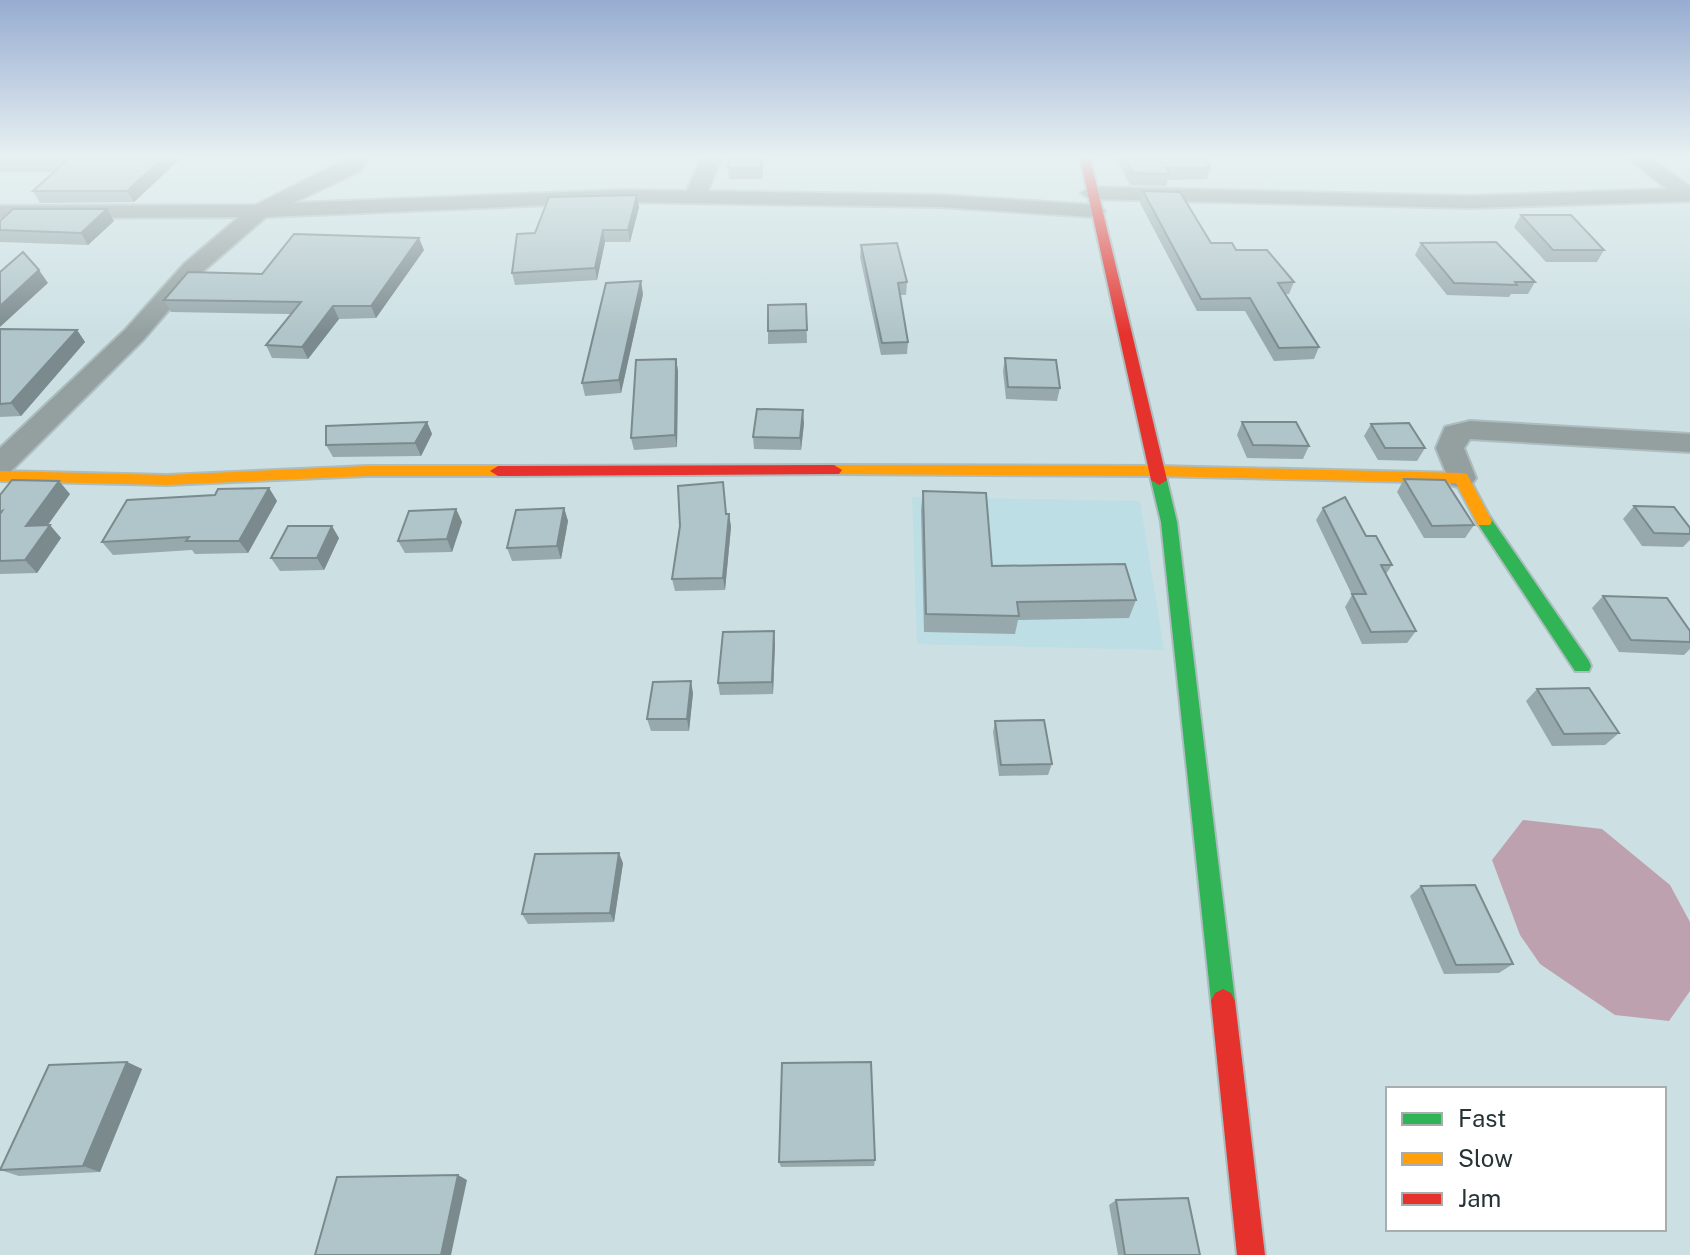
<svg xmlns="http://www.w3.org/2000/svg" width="1690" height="1255" font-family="'Public Sans',sans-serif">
<rect width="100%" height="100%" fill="#cce0e3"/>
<path fill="#bcdee4" d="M912,497L1140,501L1164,650L917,644Z"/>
<path fill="#bda1ae" d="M1523,820L1602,829L1670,885L1690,922V991L1669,1021L1615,1015L1540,964L1520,935L1492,860Z"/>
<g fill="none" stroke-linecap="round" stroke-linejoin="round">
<defs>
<g id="street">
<path d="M349,158H369L360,171L293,203L624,190L687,191L701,158H721L708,191L940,195L1094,205L1105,211L1094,217L940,207L624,202L266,217L200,274L143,340L10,472L0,475V448L125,330L184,264L239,217L0,218V206L256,205Z"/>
<path d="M1628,158H1651L1690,187V201L1470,208L1091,199L1081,193L1091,187L1470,196L1667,189Z"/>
<path d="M1470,421L1690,434V452L1470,439L1464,448L1476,478L1471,485L1461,488L1451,485L1436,448L1445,427Z"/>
</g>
<g id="fast">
<path d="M1159,475L1167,480L1177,522L1235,1001L1231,1009L1223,1013L1215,1009L1211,1001L1161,522L1151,480Z"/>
<path d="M1484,515L1490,517L1589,661L1591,666L1589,671H1575L1476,521Z"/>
</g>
<g id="slow">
<path d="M834,465L1157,466L1461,473L1467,474L1492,521L1490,525H1478L1456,483L1157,476L829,474L826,470Z"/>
<path d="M367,466H498L506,471L498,476H367L167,485L0,481V471L167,475Z"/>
</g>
<g id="jam">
<path d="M1080,158H1090L1167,480L1159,485L1151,480Z"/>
<path d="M834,465L842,470L839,474L498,476L490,471L498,466Z"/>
<path d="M1223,989L1231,993L1235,1001L1265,1255H1237L1211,1001L1215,993Z"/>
</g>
</defs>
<use href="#street" stroke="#acbcbf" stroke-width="4"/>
<use href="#fast" stroke="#acbcbf" stroke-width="4"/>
<use href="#slow" stroke="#acbcbf" stroke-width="4"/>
<use href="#jam" stroke="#acbcbf" stroke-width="4"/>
<use href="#street" fill="#949fa0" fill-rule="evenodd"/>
<use href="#fast" fill="#30b455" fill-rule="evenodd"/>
<use href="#slow" fill="#ff9f0a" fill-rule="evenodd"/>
<use href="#jam" fill="#e5322d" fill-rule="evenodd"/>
</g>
<g fill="#97a9ad">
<path d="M0,158H181L134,202L40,203L33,191L54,172H0Z"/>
<path d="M763,158L762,179H729L728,168Z"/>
<path d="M1116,158H1205L1210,168L1207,179L1168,180L1166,186L1130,185Z"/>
<path d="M1143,191L1211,243L1236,250L1294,282L1289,294H1285L1319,347L1314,359L1274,361L1245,311H1197L1140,203Z"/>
<path d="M639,207L630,242H605L597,280L515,285L512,273L535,233Z"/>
<path d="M1521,215L1604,250L1597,262H1546L1514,227Z"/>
<path d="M0,221H114L88,245L0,242Z"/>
<path d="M1421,243L1535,282L1528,294H1511L1509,297L1447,295L1415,255Z"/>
<path d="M861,245L907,282L906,295H900L908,342L907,354L881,355L860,257Z"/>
<path d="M424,250L376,318L339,319L308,359L272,358L266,345L291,314L171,312L164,300L262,274Z"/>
<path d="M643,294L621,393L585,396L582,383Z"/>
<path d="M806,304L807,343L768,344V331Z"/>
<path d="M0,329L77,330L85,342L21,416L0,417Z"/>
<path d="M1005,358L1060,388L1057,401L1006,399L1003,371Z"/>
<path d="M676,359L678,371L677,447L634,450L631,438Z"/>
<path d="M427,422L432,434L421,456L333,457L326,445Z"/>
<path d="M1242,422L1309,446L1303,459L1247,458L1237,435Z"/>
<path d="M804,423L801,450L754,449L753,437Z"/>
<path d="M1371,424L1425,448L1417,461L1378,460L1364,436Z"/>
<path d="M1404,479L1474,525L1465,538H1424L1397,492Z"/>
<path d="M269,488L277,501L248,553L195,554L192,550L113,555L102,542L215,495Z"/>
<path d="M923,491L992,566L1136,600L1129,618L1018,620L1015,634L924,632L921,510Z"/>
<path d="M70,494L47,525L61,538L37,573L0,574V495Z"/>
<path d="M1634,506L1690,528V540L1683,547L1642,546L1623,519Z"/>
<path d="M564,508L568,521L561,559L512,561L507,548Z"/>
<path d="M1323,508L1366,536L1392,565L1386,574L1416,631L1407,643L1362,644L1345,607L1352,595L1316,520Z"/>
<path d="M456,509L462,522L452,552L405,553L398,541Z"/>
<path d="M726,514H729L731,527L725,590L675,591L672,579Z"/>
<path d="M339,538L324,570L280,571L271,558Z"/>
<path d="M1603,596L1690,631V649L1684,655L1619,652L1592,608Z"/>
<path d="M775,643L773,694L720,695L718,683Z"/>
<path d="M1537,689L1619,733L1605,745L1552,746L1526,701Z"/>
<path d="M693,693L689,731H651L647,719Z"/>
<path d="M995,721L1052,764L1048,775L999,776L993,732Z"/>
<path d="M623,863L614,922L528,924L522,914Z"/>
<path d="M1421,886L1513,964L1499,973L1444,974L1410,896Z"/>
<path d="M127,1062L142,1069L100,1172L19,1176L0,1170Z"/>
<path d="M875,1160L874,1166L781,1167L779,1162Z"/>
<path d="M1116,1200L1200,1255H1118L1109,1205Z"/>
</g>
<g fill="#7b8a8d">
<path d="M163,158H181L134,202L127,191Z"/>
<path d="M762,158H763L762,179L761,168Z"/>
<path d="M637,195L639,207L630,242L628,230Z"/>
<path d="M107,209L114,221L88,245L81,233Z"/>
<path d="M603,230L605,242L597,280L595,268Z"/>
<path d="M419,238L424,250L376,318L371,306Z"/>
<path d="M39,270L48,283L0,327V306Z"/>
<path d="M641,281L643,294L621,393L619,380Z"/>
<path d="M333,306L339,319L308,359L302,347Z"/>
<path d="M77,330L85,342L21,416L11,403Z"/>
<path d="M676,359L678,371L677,447L675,435Z"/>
<path d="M803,410L804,423L801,450L800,438Z"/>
<path d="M427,422L432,434L421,456L415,443Z"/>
<path d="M59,481L70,494L38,539L26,526Z"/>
<path d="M269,488L277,501L248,553L239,541Z"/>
<path d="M564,508L568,521L561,559L557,546Z"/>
<path d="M456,509L462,522L452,552L447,539Z"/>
<path d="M729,514L731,527L725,590L723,578Z"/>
<path d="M50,525L61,538L37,573L25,560Z"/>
<path d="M332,526L339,538L324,570L317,558Z"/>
<path d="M774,631L775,643L773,694L772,682Z"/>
<path d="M691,681L693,693L689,731L687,719Z"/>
<path d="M619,853L623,863L614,922L610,913Z"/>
<path d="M127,1062L142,1069L100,1172L83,1166Z"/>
<path d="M458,1175L467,1180L451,1255H441Z"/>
</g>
<g fill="#b0c5c9" stroke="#7b8a8d" stroke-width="2">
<path d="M0,158H163L127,191H33L66,161L0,160Z"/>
<path d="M729,158H762L761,168H728Z"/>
<path d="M1125,158H1205L1210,168H1166L1169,174L1133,173Z"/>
<path d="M1143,191L1180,192L1211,243H1232L1236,250H1267L1294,282L1278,283L1319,347L1279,348L1250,298L1201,299Z"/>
<path d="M637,195L628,230H603L595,268L512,273L517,234L535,233L549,197Z"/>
<path d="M13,209H107L81,233L0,230V221Z"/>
<path d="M1521,215H1571L1604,250H1553Z"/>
<path d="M294,234L419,238L371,306H333L302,347L266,345L301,302L164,300L188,272L262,274Z"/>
<path d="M1496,242L1535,282H1515L1517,285L1454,283L1421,243Z"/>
<path d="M897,243L907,282L898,283L908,342L882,343L861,245Z"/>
<path d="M23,252L39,270L0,306V272Z"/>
<path d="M641,281L619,380L582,383L606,283Z"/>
<path d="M806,304L807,330L768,331V305Z"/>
<path d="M0,329L77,330L11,403L0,404Z"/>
<path d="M1005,358L1056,360L1060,388L1008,387Z"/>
<path d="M676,359L675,435L631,438L636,360Z"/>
<path d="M757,409L803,410L800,438L753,437Z"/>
<path d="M427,422L415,443L326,445V426Z"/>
<path d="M1242,422H1296L1309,446L1253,445Z"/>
<path d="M1409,423L1425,448H1385L1371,424Z"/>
<path d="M1404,479L1445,480L1474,525L1432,526Z"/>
<path d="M12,480L59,481L26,526L50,525L25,560L0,561V514L2,511L0,512V495Z"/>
<path d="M723,482L726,514H729L723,578L672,579L680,526L678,486Z"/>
<path d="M269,488L239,541H186L189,537L102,542L127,500L215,495L218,489Z"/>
<path d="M923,491L986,493L992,566L1125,564L1136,600L1017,602L1019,616L926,614Z"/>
<path d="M1345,497L1366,536H1376L1392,565H1381L1416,631L1371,632L1352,594H1366L1323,508Z"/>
<path d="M1634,506L1674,507L1690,528V534L1654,533Z"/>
<path d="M564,508L557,546L507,548L516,510Z"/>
<path d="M456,509L447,539L398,541L409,511Z"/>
<path d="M288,526H332L317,558H271Z"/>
<path d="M1603,596L1667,598L1690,631V642L1631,640Z"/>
<path d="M774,631L772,682L718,683L723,632Z"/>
<path d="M691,681L687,719H647L653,682Z"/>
<path d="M1589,688L1619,733L1564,734L1537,689Z"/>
<path d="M1044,720L1052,764L1001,765L995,721Z"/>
<path d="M619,853L610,913L522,914L535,854Z"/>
<path d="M1475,885L1513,964L1456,965L1421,886Z"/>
<path d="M127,1062L83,1166L0,1170L49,1065Z"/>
<path d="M871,1062L875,1160L779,1162L782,1063Z"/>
<path d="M458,1175L441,1255H315L337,1177Z"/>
<path d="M1188,1198L1200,1255H1125L1116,1200Z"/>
</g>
<linearGradient id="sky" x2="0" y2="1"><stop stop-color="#97acd1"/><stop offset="0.47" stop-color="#e8f1f2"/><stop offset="1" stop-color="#e8f1f2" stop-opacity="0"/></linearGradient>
<rect width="1690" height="334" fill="url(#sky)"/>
<rect x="1386" y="1087" width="280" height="144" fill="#ffffff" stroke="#a8aeaf" stroke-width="2"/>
<rect x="1402" y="1113" width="40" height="12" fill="#30b455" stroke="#a8aeaf" stroke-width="2"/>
<text x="1458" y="1127" font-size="24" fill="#263436">Fast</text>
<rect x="1402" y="1153" width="40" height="12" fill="#ff9f0a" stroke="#a8aeaf" stroke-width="2"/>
<text x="1458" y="1167" font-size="24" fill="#263436">Slow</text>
<rect x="1402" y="1193" width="40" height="12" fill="#e5322d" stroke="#a8aeaf" stroke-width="2"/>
<text x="1458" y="1207" font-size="24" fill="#263436">Jam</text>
</svg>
